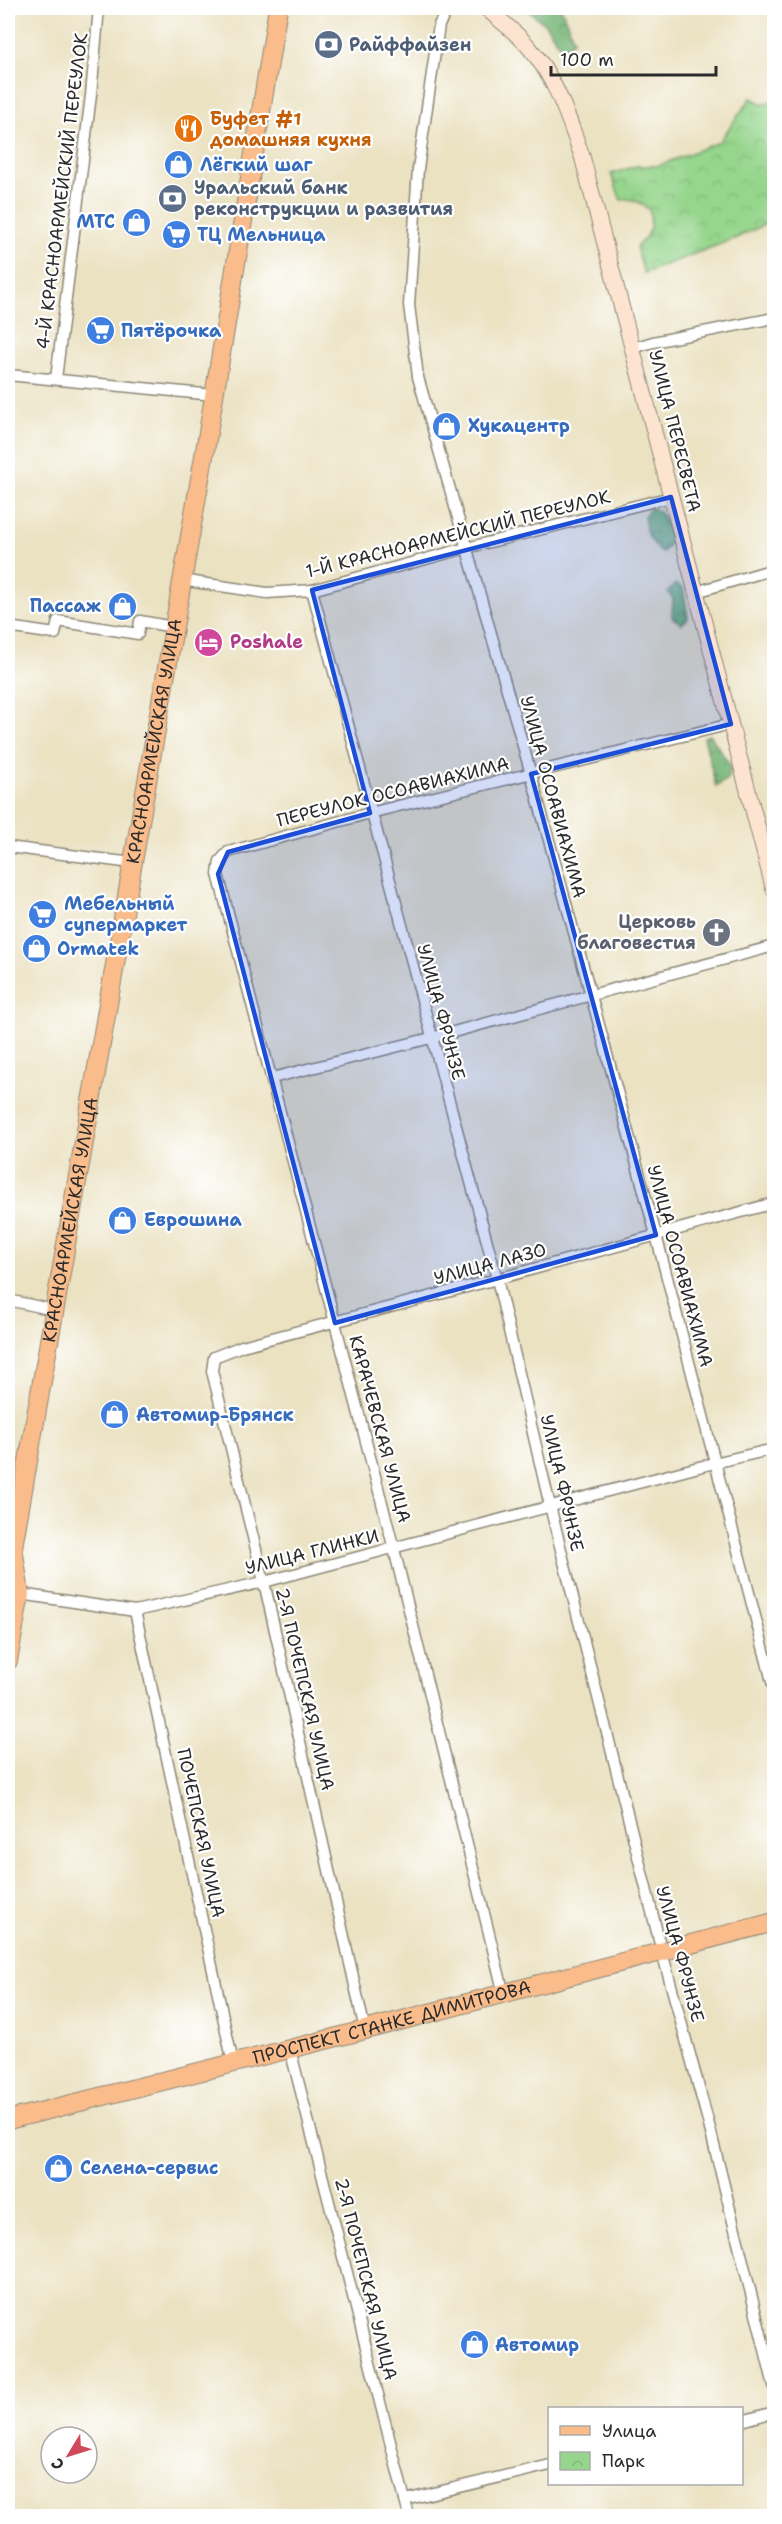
<svg xmlns="http://www.w3.org/2000/svg" width="782" height="2524" font-family="'Shantell Sans',sans-serif">
<defs>
<pattern id="forest-crowns" width="20" height="18" patternUnits="userSpaceOnUse" patternTransform="scale(1.5)"><rect width="20" height="18" fill="#78b678"/><path d="M2 6a3 3 0 1 1 6 0M12 15a3 3 0 1 1 6 0" fill="none" stroke="#639463"/></pattern>
<pattern id="park-crowns" width="20" height="18" patternUnits="userSpaceOnUse" patternTransform="scale(1.5)"><rect width="20" height="18" fill="#95d58c"/><path d="M2 6a3 3 0 1 1 6 0M12 15a3 3 0 1 1 6 0" fill="none" stroke="#81b779"/></pattern>
</defs>
<rect width="100%" height="100%" fill="#fff"/>
<filter id="ink" filterUnits="userSpaceOnUse"><feTurbulence type="fractalNoise" baseFrequency=".0167" numOctaves="2"/><feDisplacementMap in="SourceGraphic" scale="12" xChannelSelector="R" yChannelSelector="G"/><feConvolveMatrix kernelMatrix="1 2 1 2 8 2 1 2 1" color-interpolation-filters="sRGB"/></filter>
<filter id="wash" filterUnits="userSpaceOnUse"><feTurbulence type="fractalNoise" baseFrequency=".008" numOctaves="4" result="noise"/><feDisplacementMap in="SourceGraphic" scale="24" xChannelSelector="R" yChannelSelector="G"/><feGaussianBlur stdDeviation="1.35" result="paint"/><feColorMatrix in="noise" values="0 0 0 0 0 0 0 0 0 0 0 0 0 0 0 0 0 1.4 0 .05"/><feComposite in="paint" operator="in"/></filter>
<g filter="url(#wash)">
<rect width="100%" height="100%" fill="#ebe2c2"/>
<g fill="url(#forest-crowns)" stroke="#527052" stroke-width="1.5">
<path d="M525,8H561L574,40L563,50L546,25Z"/>
<path d="M651,508C665,511 670,531 670,544L662,553L659,551L647,534L644,516Z"/>
<path d="M675,584L683,588L688,618L682,624L672,617L673,599L668,592Z"/>
<path d="M710,735L731,767L728,778L716,787L704,737Z"/>
</g>
<path fill="url(#park-crowns)" stroke="#60805c" stroke-width="1.5" d="M751,98L763,105L774,99V220L736,238L644,273L636,247C650,234 652,229 650,210C640,203 633,197 621,200L611,174L636,166H658L719,142Z"/>
</g>
<g filter="url(#ink)">
<g fill="none" stroke-linecap="round" stroke-linejoin="round">
<defs>
<g id="street">
<path d="M448,8L439,25L418,169L409,305L418,377L531,774L656,1235L774,1689"/>
<path d="M633,348L653,342L774,318"/>
<path d="M8,375L214,395"/>
<path d="M56,379L91,95L99,8"/>
<path d="M181,580L267,593L312,590L466,548L671,497"/>
<path d="M312,590L497,1279L550,1506L662,1952L708,2121L774,2386"/>
<path d="M696,592L774,569"/>
<path d="M8,627L55,634L58,621L138,634L140,621L173,627"/>
<path d="M8,847L132,863"/>
<path d="M272,1078L431,1038L774,946"/>
<path d="M8,1300L54,1310"/>
<path d="M20,1594L135,1611L264,1582L714,1463L774,1449"/>
<path d="M135,1611L233,2063"/>
<path d="M504,1994L394,1549L218,874L220,861L228,852L370,813L731,724"/>
<path d="M365,2030L264,1582L212,1371L214,1357L242,1346L497,1279L774,1203"/>
<path d="M290,2049L409,2516"/>
<path d="M742,2421L774,2412"/>
<path d="M405,2500L550,2465"/>
</g>
<path id="secondary" d="M486,8C499,20 515,31 527,45C555,76 568,117 582,156L774,890"/>
<g id="primary">
<path id="s1" d="M8,1559L13,1547L207,439L278,8"/>
<path d="M8,1661L20,1594L13,1547"/>
<path id="s2" d="M8,2120L365,2030L774,1922"/>
</g>
</defs>
<use href="#street" stroke="#8b8676" stroke-width="13"/>
<use href="#secondary" stroke="#8b8676" stroke-width="17"/>
<use href="#primary" stroke="#8b8676" stroke-width="20"/>
<use href="#street" stroke="#fff" stroke-width="10"/>
<use href="#secondary" stroke="#fde4d1" stroke-width="15"/>
<use href="#primary" stroke="#fabc8b" stroke-width="18"/>
</g>
</g>
<path fill="#1d4ed8" fill-opacity="0.2" stroke="#1d4ed8" stroke-width="4.5" stroke-linejoin="round" d="M671,497L731,724L531,774L656,1235L335,1323L218,874L228,852L370,813L312,590Z"/>
<defs>
<symbol id="bank-disc" viewBox="-11 -11 22 22"><circle r="9.5" fill="#5c6f8a" stroke="#fff"/><path d="M-6-4H6V4H-6ZM0-2.3a2.3 2.3 0 1 0 0 4.6a2.3 2.3 0 1 0 0-4.6Z" fill="#fff"/></symbol>
<symbol id="restaurant-disc" viewBox="-11 -11 22 22"><circle r="9.5" fill="#e8710a" stroke="#fff"/><path d="M-5-6h1v4h1v-4h1v4h1v-4h1v5L-1.5 .5V6h-2V.5L-5-1ZM5-6V6H3V1.5H1.5Q1.5-4 5-6Z" fill="#fff"/></symbol>
<symbol id="shop-disc" viewBox="-11 -11 22 22"><circle r="9.5" fill="#3f7fe0" stroke="#fff"/><path d="M-5-2.5h2.3a2.7 3.5 0 0 1 5.4 0H5L5.5 6h-11ZM-1.5-2.5h3a1.5 2.3 0 0 0-3 0Z" fill="#fff"/></symbol>
<symbol id="supermarket-disc" viewBox="-11 -11 22 22"><circle r="9.5" fill="#3f7fe0" stroke="#fff"/><path d="M-6-5.5h2.5l.6 2H6L4.5 2H-2.5L-4.4-4H-6ZM-1.5 3.2a1.3 1.3 0 1 0 .1 0ZM3 3.2a1.3 1.3 0 1 0 .1 0Z" fill="#fff"/></symbol>
<symbol id="hotel-disc" viewBox="-11 -11 22 22"><circle r="9.5" fill="#d1479c" stroke="#fff"/><path d="M-6-4.5h1.5V1H6V5H4.5V3h-9V5H-6ZM-4 0a1.8 1.8 0 1 1 3.6 0ZM.5 0V-2.5h3Q6-2.5 6 0Z" fill="#fff"/></symbol>
<symbol id="church-disc" viewBox="-11 -11 22 22"><circle r="9.5" fill="#6b7280" stroke="#fff"/><path d="M-1.2-6h2.4v3.5h3.3v2.4h-3.3V6h-2.4V-.1h-3.3v-2.4h3.3Z" fill="#fff"/></symbol>
</defs>
<g fill-rule="evenodd">
<use href="#bank-disc" x="312" y="28" width="33" height="33"/>
<use href="#restaurant-disc" x="172" y="112" width="33" height="33"/>
<use href="#shop-disc" x="162" y="148" width="33" height="33"/>
<use href="#bank-disc" x="156" y="182" width="33" height="33"/>
<use href="#shop-disc" x="120" y="206" width="33" height="33"/>
<use href="#supermarket-disc" x="160" y="218" width="33" height="33"/>
<use href="#supermarket-disc" x="84" y="314" width="33" height="33"/>
<use href="#shop-disc" x="430" y="410" width="33" height="33"/>
<use href="#shop-disc" x="106" y="590" width="33" height="33"/>
<use href="#hotel-disc" x="192" y="626" width="33" height="33"/>
<use href="#supermarket-disc" x="26" y="898" width="33" height="33"/>
<use href="#church-disc" x="700" y="916" width="33" height="33"/>
<use href="#shop-disc" x="20" y="932" width="33" height="33"/>
<use href="#shop-disc" x="106" y="1204" width="33" height="33"/>
<use href="#shop-disc" x="98" y="1398" width="33" height="33"/>
<use href="#shop-disc" x="42" y="2152" width="33" height="33"/>
<use href="#shop-disc" x="458" y="2328" width="33" height="33"/>
</g>
<g text-anchor="middle" dominant-baseline="central" stroke-width="4.5" stroke-linejoin="round" paint-order="stroke">
<g font-size="18" font-weight="bold" fill="#4e5e75" stroke="#fff" text-anchor="start">
<text x="349" y="45">Райффайзен</text>
<text x="194" y="188">Уральский банк<tspan x="194" dy="21">реконструкции и развития</tspan></text>
</g>
<g font-size="18" font-weight="bold" fill="#c56008" stroke="#fff" text-anchor="start">
<text x="210" y="119">Буфет #1<tspan x="210" dy="21">домашняя кухня</tspan></text>
</g>
<g font-size="18" font-weight="bold" fill="#366cbe" stroke="#fff" text-anchor="start">
<text x="200" y="165">Лёгкий шаг</text>
<text x="115" y="222" text-anchor="end">МТС</text>
<text x="197" y="235">ТЦ Мельница</text>
<text x="121" y="331">Пятёрочка</text>
<text x="468" y="426">Хукацентр</text>
<text x="101" y="606" text-anchor="end">Пассаж</text>
<text x="64" y="904">Мебельный<tspan x="64" dy="21">супермаркет</tspan></text>
<text x="57" y="949">Ormatek</text>
<text x="144" y="1220">Еврошина</text>
<text x="136" y="1415">Автомир-Брянск</text>
<text x="80" y="2168">Селена-сервис</text>
<text x="495" y="2345">Автомир</text>
</g>
<g font-size="18" fill="#2b2b2b" stroke="#fff">
<text transform="translate(62 191) rotate(-83)">4-Й КРАСНОАРМЕЙСКИЙ ПЕРЕУЛОК</text>
<text transform="translate(675 431) rotate(76)">УЛИЦА ПЕРЕСВЕТА</text>
<text transform="translate(458 534) rotate(-14)">1-Й КРАСНОАРМЕЙСКИЙ ПЕРЕУЛОК</text>
<text stroke="none"><textPath href="#s1" startOffset="831">КРАСНОАРМЕЙСКАЯ УЛИЦА</textPath></text>
<text transform="translate(393 792) rotate(-14)">ПЕРЕУЛОК ОСОАВИАХИМА</text>
<text transform="translate(553 797) rotate(75)">УЛИЦА ОСОАВИАХИМА</text>
<text transform="translate(441 1012) rotate(75)">УЛИЦА ФРУНЗЕ</text>
<text stroke="none"><textPath href="#s1" startOffset="345">КРАСНОАРМЕЙСКАЯ УЛИЦА</textPath></text>
<text transform="translate(490 1264) rotate(-15)">УЛИЦА ЛАЗО</text>
<text transform="translate(680 1266) rotate(75)">УЛИЦА ОСОАВИАХИМА</text>
<text transform="translate(380 1429) rotate(75)">КАРАЧЕВСКАЯ УЛИЦА</text>
<text transform="translate(562 1483) rotate(77)">УЛИЦА ФРУНЗЕ</text>
<text transform="translate(312 1552) rotate(-14)">УЛИЦА ГЛИНКИ</text>
<text transform="translate(305 1689) rotate(77)">2-Я ПОЧЕПСКАЯ УЛИЦА</text>
<text transform="translate(201 1833) rotate(78)">ПОЧЕПСКАЯ УЛИЦА</text>
<text transform="translate(680 1954) rotate(75)">УЛИЦА ФРУНЗЕ</text>
<text stroke="none"><textPath href="#s2" startOffset="396">ПРОСПЕКТ СТАНКЕ ДИМИТРОВА</textPath></text>
<text transform="translate(366 2279) rotate(76)">2-Я ПОЧЕПСКАЯ УЛИЦА</text>
</g>
<g font-size="18" font-weight="bold" fill="#b23c85" stroke="#fff" text-anchor="start">
<text x="230" y="642">Poshale</text>
</g>
<g font-size="18" font-weight="bold" fill="#5b616d" stroke="#fff" text-anchor="end">
<text x="696" y="922">Церковь<tspan x="696" dy="21">благовестия</tspan></text>
</g>
</g>
<rect width="782" height="2524" fill="none" stroke="#fff" stroke-width="30"/>
<rect x="548" y="2407" width="195" height="78" fill="#ffffff" stroke="#aaaaaa" stroke-width="1.5"/>
<rect x="560" y="2426" width="30" height="9" fill="#fabc8b" stroke="#aaaaaa" stroke-width="1.5"/>
<text x="602" y="2437" font-size="18" fill="#2b2b2b">Улица</text>
<rect x="560" y="2452" width="30" height="18" fill="url(#park-crowns)" stroke="#aaaaaa" stroke-width="1.5"/>
<text x="602" y="2467" font-size="18" fill="#2b2b2b">Парк</text>
<g transform="translate(69 2455) rotate(232)"><circle r="28" fill="#ffffff" stroke="#aaaaaa" stroke-width="1.5"/>
<path d="M0-4.5L10 22L0 15L-10 22Z" fill="#d1495b"/>
<text y="-9" font-size="16" font-weight="bold" text-anchor="middle" fill="#2b2b2b">С</text>
</g>
<path d="M551 66v9h165v-9" fill="none" stroke="#2b2b2b" stroke-width="3"/>
<text x="560" y="66" font-size="18" fill="#2b2b2b" stroke="#ffffff" stroke-width="4.5" paint-order="stroke">100 m</text>
</svg>
